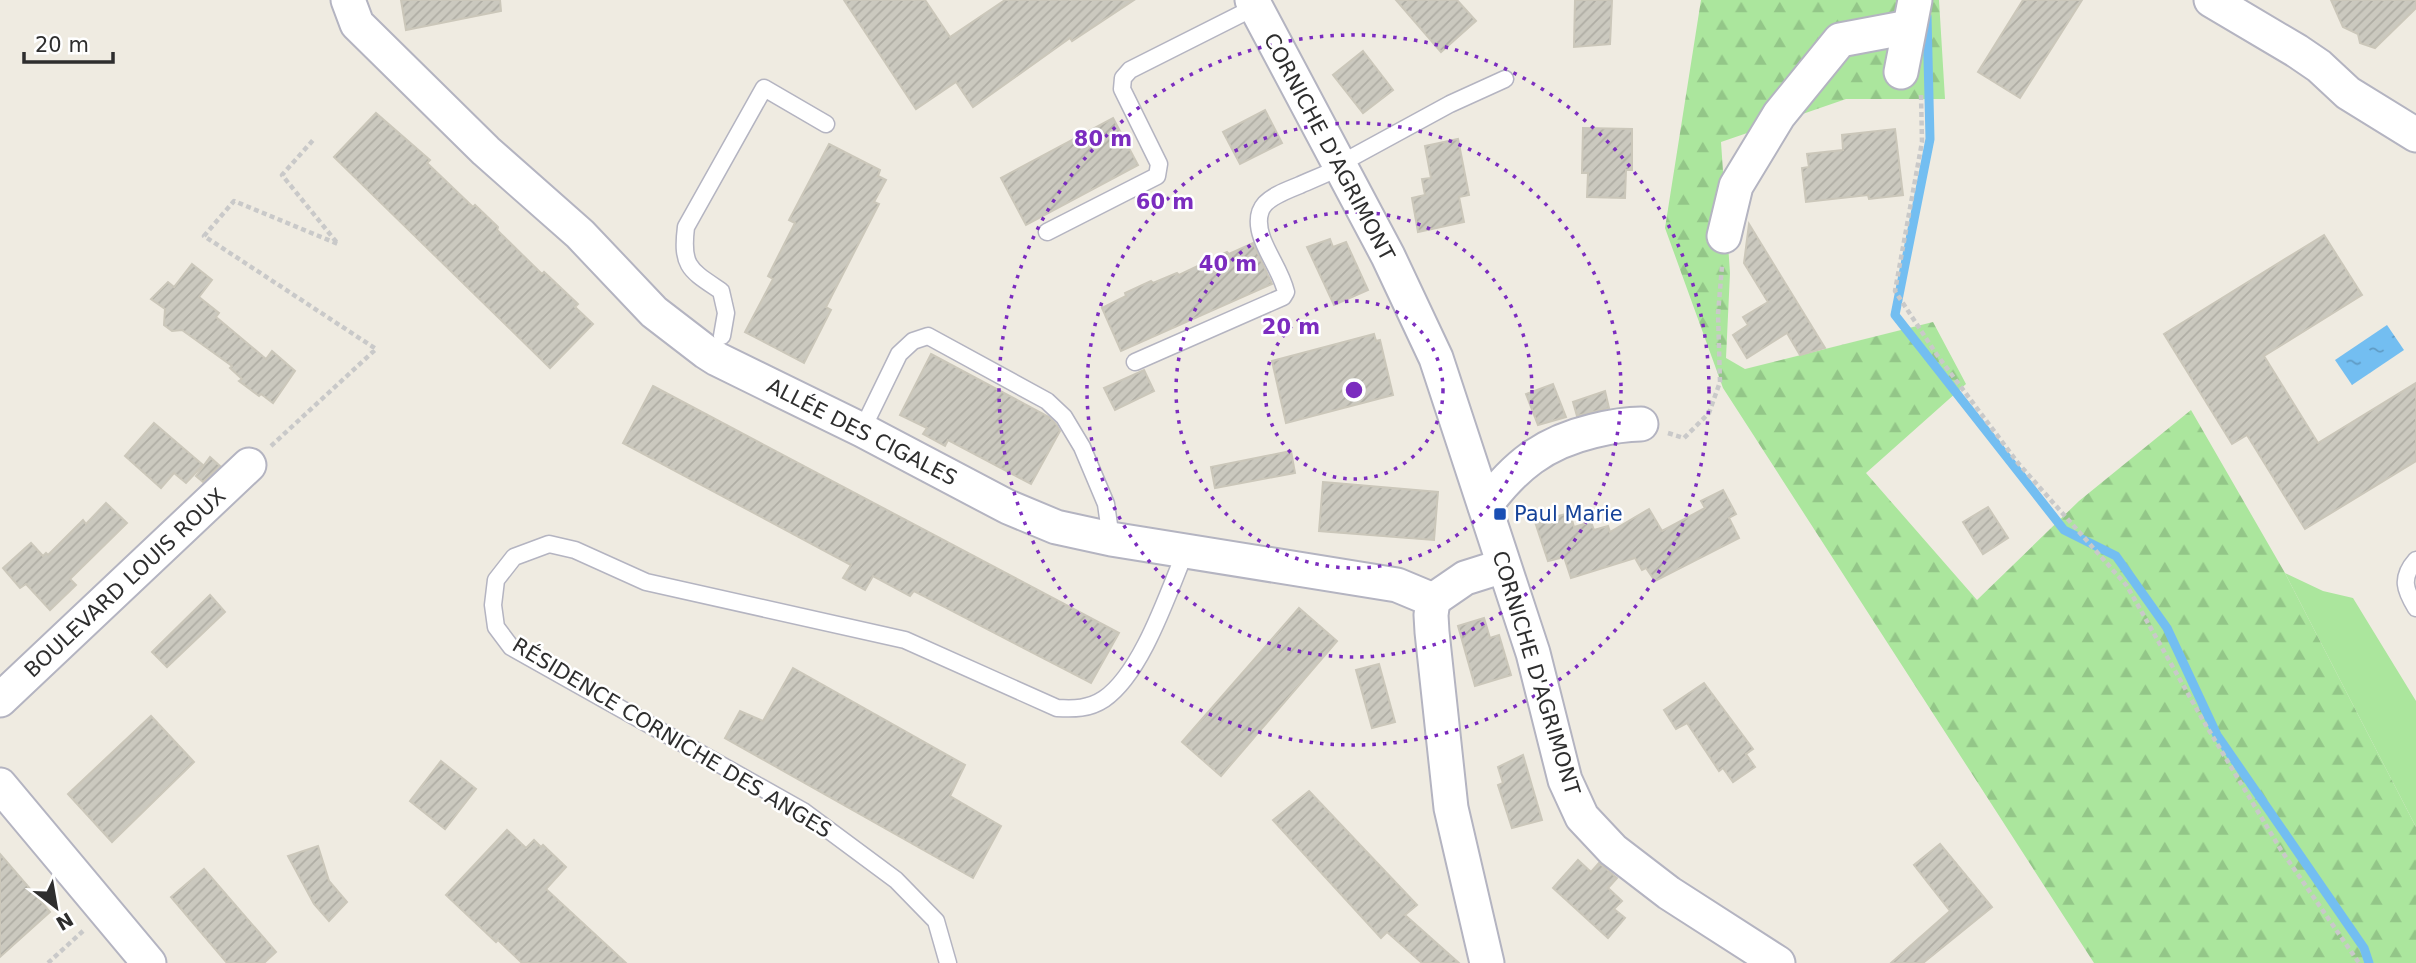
<svg xmlns="http://www.w3.org/2000/svg" width="2416" height="963" font-family="'DejaVu Sans',sans-serif">
<defs>
<pattern id="forest-firs" width="22" height="20" patternUnits="userSpaceOnUse" patternTransform="scale(1.75)"><rect width="22" height="20" fill="#abe69d"/><path d="M5 1l3.5 6h-7zM16 11l3.5 6h-7z" fill="#93c688"/></pattern>
<pattern id="water-ripples" width="26" height="14" patternUnits="userSpaceOnUse" patternTransform="scale(1.75)"><rect width="26" height="14" fill="#73bef1"/><path d="M2 4q2-2 4 0t4 0M15 11q2-2 4 0t4 0" fill="none" stroke="#5f9bc4"/></pattern>
<pattern id="building-hatch" width="6" height="6" patternUnits="userSpaceOnUse" patternTransform="scale(1.75)"><rect width="6" height="6" fill="#cbc9bf"/><path d="M-1 1l2-2M0 6l6-6M5 7l2-2" fill="none" stroke="#afada4"/></pattern>
</defs>
<rect width="100%" height="100%" fill="#efebe1"/>
<path fill="#abe69d" d="M2285,573L2323,591L2353,598L2416,701V827Z"/>
<path fill="url(#forest-firs)" d="M1701,0H1939L1945,99H1846L1721,142L1730,273L1726,358L1745,369L1933,322L1966,384L1866,473L1977,600L2079,501L2191,410L2285,573L2416,827V963H2094L1723,388L1665,228Z"/>
<path fill="url(#water-ripples)" d="M2387,325L2404,350L2352,385L2335,360Z"/>
<g fill="none" stroke-linecap="round" stroke-linejoin="round">
<path stroke="#73bef1" stroke-width="9" d="M1927,16L1930,139L1895,315L2064,530L2116,556L2167,628L2217,735L2364,948L2369,963"/>
</g>
<g fill="url(#building-hatch)" stroke="#cbc7ba" stroke-width="2">
<path d="M401,0H500L501,11L406,30Z"/>
<path d="M844,0H925L950,37L1005,0H1134L1072,41L1070,38L973,107L956,82L916,109Z"/>
<path d="M1396,0H1457L1476,21L1441,52Z"/>
<path d="M1575,0H1612L1610,44L1574,47Z"/>
<path d="M2023,0H2082L2020,98L1978,72Z"/>
<path d="M2331,0H2416V8L2375,48L2360,43L2358,34L2343,27Z"/>
<path d="M1363,51L1393,90L1363,113L1333,75Z"/>
<path d="M1265,110L1282,143L1240,164L1223,132Z"/>
<path d="M376,113L430,160L427,163L473,207L475,205L498,227L497,230L542,274L544,272L578,304L575,307L593,324L550,368L334,157Z"/>
<path d="M1113,118L1138,165L1026,225L1001,178Z"/>
<path d="M1583,128L1632,129V170H1626L1625,198L1587,197L1588,173H1582Z"/>
<path d="M1895,129L1903,195L1869,199L1868,195L1806,202L1802,168L1809,167L1807,154L1843,150L1842,135Z"/>
<path d="M1458,139L1469,195L1459,197L1464,222L1418,232L1412,198L1425,195L1422,179L1431,178L1425,146Z"/>
<path d="M829,144L880,170L878,176L886,180L874,202L879,204L826,307L831,310L804,363L745,332L773,279L768,276L795,223L789,220Z"/>
<path d="M1749,224L1825,348L1800,355L1787,333L1747,358L1733,335L1748,325L1743,317L1768,302L1744,263Z"/>
<path d="M2324,235L2362,295L2264,356L2318,443L2416,383V461L2305,529L2247,435L2232,444L2164,334Z"/>
<path d="M1330,239L1333,247L1346,242L1368,290L1334,305L1307,247Z"/>
<path d="M1253,243L1272,284L1121,351L1102,308L1126,296L1125,293L1151,281L1153,283L1177,273L1179,275L1227,252L1229,254Z"/>
<path d="M192,264L212,280L199,297L219,313L216,317L266,359L272,351L295,371L273,403L261,394L259,396L239,381L242,379L230,368L232,366L182,330L172,331L164,325L165,309L151,299L168,282L174,287Z"/>
<path d="M1374,334L1376,341L1380,340L1393,395L1286,423L1272,361Z"/>
<path d="M931,354L1049,417L1056,424L1060,431L1031,484L948,440L945,446L923,434L927,428L900,415Z"/>
<path d="M1144,370L1154,391L1115,410L1104,388Z"/>
<path d="M1553,384L1566,417L1538,425L1526,394Z"/>
<path d="M653,386L1119,633L1091,683L914,591L910,596L873,576L865,590L843,578L851,565L623,443Z"/>
<path d="M1605,391L1609,408L1577,416L1573,402Z"/>
<path d="M154,423L203,465L186,483L174,473L161,488L125,456Z"/>
<path d="M1291,451L1295,473L1215,488L1211,467Z"/>
<path d="M210,457L220,466L203,482L196,476Z"/>
<path d="M1323,482L1438,492L1434,540L1319,531Z"/>
<path d="M1723,490L1736,514L1729,518L1739,538L1655,581L1646,568L1642,570L1635,558L1571,578L1564,557L1548,561L1535,522L1570,513L1574,527L1591,522L1594,530L1608,526L1610,532L1649,509L1662,531L1705,508L1701,501Z"/>
<path d="M106,503L127,523L70,579L76,585L50,610L26,584L20,588L3,568L31,543L43,556L46,553L48,555L83,520L86,524Z"/>
<path d="M1988,507L2008,538L1983,554L1963,522Z"/>
<path d="M210,595L225,612L167,667L152,652Z"/>
<path d="M1299,608L1337,641L1221,776L1182,742Z"/>
<path d="M1484,618L1490,638L1499,635L1511,675L1475,686L1458,626Z"/>
<path d="M1379,664L1395,722L1372,728L1356,670Z"/>
<path d="M793,668L965,765L950,796L1001,826L973,878L725,738L740,711L763,721Z"/>
<path d="M1704,683L1753,749L1746,754L1755,767L1733,782L1723,768L1719,771L1687,723L1676,729L1664,710Z"/>
<path d="M151,716L194,762L112,842L68,794Z"/>
<path d="M1523,755L1542,820L1512,828L1498,785L1503,783L1498,767Z"/>
<path d="M441,761L476,789L445,829L410,801Z"/>
<path d="M1309,791L1417,905L1405,915L1459,963H1422L1387,932L1381,938L1273,820Z"/>
<path d="M507,830L526,848L534,840L541,847L543,845L566,867L546,889L626,963H522L498,940L496,942L446,895Z"/>
<path d="M1940,844L1992,907L1923,963H1891L1950,911L1914,865Z"/>
<path d="M318,846L329,881L347,902L329,921L314,904L288,856Z"/>
<path d="M0,854L50,912L0,957Z"/>
<path d="M1578,860L1591,872L1599,863L1617,878L1608,888L1622,901L1614,909L1625,918L1608,938L1553,888Z"/>
<path d="M204,869L276,952L264,963H227L171,897Z"/>
</g>
<g fill="none" stroke-linecap="round" stroke-linejoin="round">
<defs>
<g id="lane">
<path d="M1338,165L1450,104L1505,79"/>
<path d="M1047,232L1157,176L1159,164L1122,89L1123,78L1130,70L1255,7"/>
<path d="M722,336L726,313L721,291C690,270 681,267 686,227L764,88L826,124"/>
<path d="M1135,362L1283,297L1286,292C1281,272 1269,257 1262,238C1250,203 1273,196 1300,185C1313,179 1327,174 1340,167"/>
<path d="M862,430L899,354L913,341L928,336L1047,401L1064,417L1082,447L1106,504L1111,539"/>
<path d="M2416,560C2400,578 2405,590 2416,608"/>
<path d="M948,963L936,921L896,880L803,811L511,647L496,627L493,605L496,580L514,557L549,544L575,550L646,582L905,640L1057,708C1074,709 1089,709 1104,699C1142,673 1168,593 1186,550"/>
</g>
<g id="street">
<path d="M348,0L357,24L486,151L580,234L654,312L706,352L717,359L862,430L1008,507L1056,527L1111,539L1397,585L1433,600"/>
<path d="M1252,0L1388,256L1436,358L1533,653L1565,780L1582,817L1613,850L1669,893L1778,963"/>
<path d="M2211,0L2297,51L2319,66L2348,93L2416,135"/>
<path d="M1901,72L1915,0"/>
<path d="M1724,236L1736,186L1779,115L1840,40L1909,27"/>
<path d="M1485,506C1515,466 1543,443 1593,431C1609,427 1624,424 1641,424"/>
<path d="M1433,600L1431,615L1432,632L1451,808L1487,963"/>
<path d="M1433,600L1465,578L1503,566"/>
<path d="M0,700L249,465"/>
<path d="M0,785L149,963"/>
</g>
</defs>
<use href="#lane" stroke="#b4b4c1" stroke-width="19"/>
<use href="#street" stroke="#b4b4c1" stroke-width="37"/>
<g stroke="#c9c9c9" stroke-width="4.5" stroke-dasharray="5 3.5" stroke-linecap="butt">
<path d="M1921,95L1922,142L1895,291L1937,355L2018,463L2127,586L2204,722L2281,850L2359,963"/>
<path d="M1668,433L1684,438L1709,413L1720,382L1718,314L1722,266"/>
<path d="M271,446L376,349L204,236L234,201L338,244L282,175L314,139"/>
<path d="M48,963L83,931"/>
</g>
<use href="#lane" stroke="#fff" stroke-width="16"/>
<use href="#street" stroke="#fff" stroke-width="33"/>
</g>
<g fill="none" stroke="#7b2cbf" stroke-width="3.5" stroke-dasharray="3.5 7">
<circle cx="1354" cy="390" r="89"/>
<circle cx="1354" cy="390" r="178"/>
<circle cx="1354" cy="390" r="267"/>
<circle cx="1354" cy="390" r="355"/>
</g>
<rect fill="#1a4fb4" stroke="#fff" stroke-width="2.5" x="1493" y="507" width="14" height="14" rx="3.5"/>
<g text-anchor="middle" dominant-baseline="central" stroke-width="5" stroke-linejoin="round" paint-order="stroke">
<g font-size="21" fill="#2e2e2e" stroke="#fff">
<text transform="translate(1329 147) rotate(62)">CORNICHE D'AGRIMONT</text>
<text transform="translate(862 432) rotate(27)">ALLÉE DES CIGALES</text>
<text transform="translate(125 583) rotate(-43)">BOULEVARD LOUIS ROUX</text>
<text transform="translate(1536 673) rotate(73)">CORNICHE D'AGRIMONT</text>
<text transform="translate(672 738) rotate(31)">RÉSIDENCE CORNICHE DES ANGES</text>
</g>
<g font-size="21" fill="#164399" stroke="#fff" text-anchor="start">
<text x="1514" y="514">Paul Marie</text>
</g>
</g>
<circle cx="1354" cy="390" r="10" fill="#7b2cbf" stroke="#fff" stroke-width="3.5"/>
<g font-size="21" text-anchor="middle" font-weight="bold" fill="#7b2cbf" stroke="#fff" stroke-width="5" stroke-linejoin="round" paint-order="stroke">
<text x="1103" y="146">80 m</text>
<text x="1165" y="209">60 m</text>
<text x="1228" y="271">40 m</text>
<text x="1291" y="334">20 m</text>
</g>
<g transform="translate(56 907) rotate(149)" stroke="#ffffff" stroke-width="5" paint-order="stroke">
<path d="M0-5L12 26L0 18L-12 26Z" fill="#2e2e2e"/>
<text y="-10" font-size="19" font-weight="bold" text-anchor="middle" fill="#2e2e2e">N</text>
</g>
<path d="M24 52v10h89v-10" fill="none" stroke="#2e2e2e" stroke-width="3.5"/>
<text x="35" y="52" font-size="21" fill="#2e2e2e" stroke="#ffffff" stroke-width="5" paint-order="stroke">20 m</text>
</svg>
